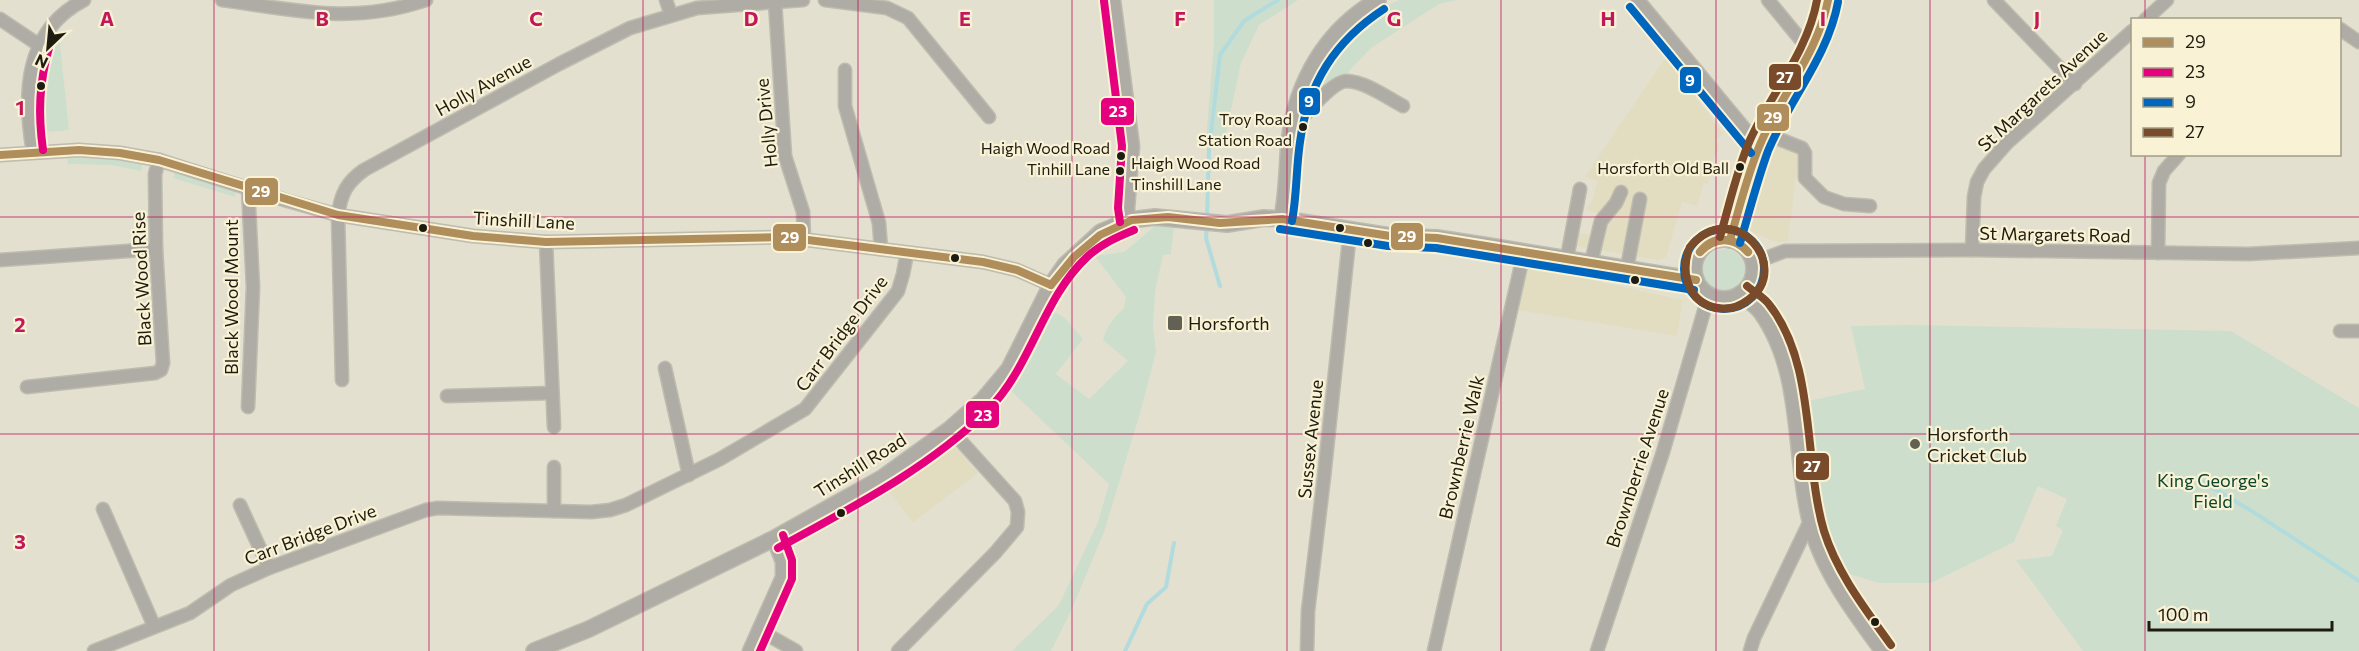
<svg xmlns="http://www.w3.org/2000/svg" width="2359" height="651" font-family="Commissioner,sans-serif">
<rect width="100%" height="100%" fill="#e3e0d0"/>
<g fill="#e2dcc1">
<path d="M1666,57L1723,134L1715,140L1719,147L1708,170L1712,171L1708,184L1704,183L1697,206L1682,202L1666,257L1659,260L1575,246L1578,233L1602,237L1609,216L1586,210L1592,201L1597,181L1585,177Z"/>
<path d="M1772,144L1799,153L1788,241L1776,242L1745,229Z"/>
<path d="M1527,266L1683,300L1677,336L1517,310Z"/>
<path d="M950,441L978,473L913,522L885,487Z"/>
</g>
<g fill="#cddfcc">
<path d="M1214,0H1298L1259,25L1241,63L1224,143L1206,139L1214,44Z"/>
<path d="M1399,0H1457L1439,4L1371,48L1343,77L1331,83L1306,102C1330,48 1343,26 1399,0Z"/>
<path d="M59,35L69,130L50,132L43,127C40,90 41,68 59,35Z"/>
<path d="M67,158L111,159L142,164L141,171L111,165L68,164Z"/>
<path d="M175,171L236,191L235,197L173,178Z"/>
<path d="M1155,226H1174L1171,254L1163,255L1155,291L1153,326L1156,352L1141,410L1104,532L1072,609L1051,651H1012L1059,605L1098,522L1109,484L1010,390L1051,310L1065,318L1083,339L1056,374L1089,399L1128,361L1103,340C1107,325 1113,319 1124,308L1126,297L1095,256L1124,252Z"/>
<circle cx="1724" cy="270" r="21"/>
<path d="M1910,325L2231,331L2359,408V651H2083L2016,560L2052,556L2063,530L2056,526L2067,499L2038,486L2014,542L1931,583H1879L1846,573L1824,535L1814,494L1803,402L1865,389L1851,326Z"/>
</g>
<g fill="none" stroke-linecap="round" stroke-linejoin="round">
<g stroke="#b1dbdc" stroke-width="4">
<path d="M1207,218L1209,150L1220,55L1244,21L1278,0"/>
<path d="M1207,226L1206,238L1220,286"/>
<path d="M2201,481L2255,513L2359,581"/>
<path d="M1125,651L1147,604L1166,587L1174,543"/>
</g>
<defs>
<g id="minor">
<path d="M222,0C295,10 353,25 426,0"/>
<path d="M666,0L671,15"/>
<path d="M825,0L887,8L908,18L989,117"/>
<path d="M1114,0L1133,146L1128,209L1130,220"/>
<path d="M1638,0L1759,146"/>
<path d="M1768,0L1810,51"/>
<path d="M1994,0L2075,84"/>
<path d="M775,2L785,156L803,212L804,239"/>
<path d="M0,19L39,45"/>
<path d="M2145,20L2167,0"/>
<path d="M2340,29L2359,42"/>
<path d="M845,70V106L879,223L881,249"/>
<path d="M1291,130C1302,119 1331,81 1347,81C1366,82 1386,97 1403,106"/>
<path d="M1766,134L1802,148L1805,153V178L1824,197L1844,204L1870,206"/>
<path d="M33,152C23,95 24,31 84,0"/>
<path d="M0,155L79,150L120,153L159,160L288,201L338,215L473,236L546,242L784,237L983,262L1017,270L1051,285"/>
<path d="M248,188L253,287L248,407"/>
<path d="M546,242L554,427"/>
<path d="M1972,250L1974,197L1977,182L1984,169L2007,143L2132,31"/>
<path d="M2158,253L2159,183L2164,171L2179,154"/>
<path d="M1567,258L1580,189"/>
<path d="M0,260L156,249"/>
<path d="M1591,263L1601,221L1616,203L1621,192"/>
<path d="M1753,263L1785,251L1972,250L2248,254L2359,248"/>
<path d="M1627,268L1640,199"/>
<path d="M2340,331H2359"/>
<path d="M665,368L689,475"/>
<path d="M342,380L338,215C341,193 347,182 364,170L559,64L630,28L697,8L803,0"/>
<path d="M27,387L155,373L161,370L163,363L156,249L155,174L159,160"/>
<path d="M447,396L552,393"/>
<path d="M240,505L269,568"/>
<path d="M103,509L154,626"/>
<path d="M554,511V467"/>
<path d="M759,630L796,651"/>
<path d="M94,651L190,613L231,585L269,568L426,510L438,508L591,512L610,510L626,505L720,459L805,409L898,291L903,274L907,253"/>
<path d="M749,651L782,577V562L773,539"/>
<path d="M898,651L995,553L1017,527L1018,512L1015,501L950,429"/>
<path d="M1307,651L1308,611L1324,477L1350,231"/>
<path d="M1434,651L1524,252"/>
<path d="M1597,651L1663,452L1709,294"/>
<path d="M1750,651L1754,638L1810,521"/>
</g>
<g id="tertiary">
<path d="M1282,219C1287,193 1287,168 1289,142C1296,82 1326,30 1378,0"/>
<circle cx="1724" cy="269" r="30"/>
<path d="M1730,240L1759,146L1810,51L1825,16L1828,0"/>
<path d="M1740,294C1747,300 1756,305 1761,312C1804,372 1793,452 1810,520C1821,568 1854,612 1883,651"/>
<path d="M534,651L589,629L773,539L882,478L950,429L983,400L1009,369L1051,285L1065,265L1101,232L1130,220L1155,217L1227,224L1264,218L1282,219L1390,236L1437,238L1489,246L1696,280"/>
</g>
</defs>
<use href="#minor" stroke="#bebcaf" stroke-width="15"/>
<use href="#tertiary" stroke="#bebcaf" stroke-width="18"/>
<use href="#minor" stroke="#aeaca4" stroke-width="12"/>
<use href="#tertiary" stroke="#aeaca4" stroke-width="15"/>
<defs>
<g id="bus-1">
<path d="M0,155L79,150L120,153L159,160L338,215L473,236L546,242L784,237L983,262L1017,270L1051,285"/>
<path d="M1730,240C1739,209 1747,176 1759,147C1779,97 1818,54 1828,0"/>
<path d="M1700,252C1713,235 1734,236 1748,252"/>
<path d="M1700,252C1715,237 1733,236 1748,252"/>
<path d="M1051,285L1074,257L1100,235L1132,220L1168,217L1220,223L1282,219L1390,236L1437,238L1696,280"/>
</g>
<g id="bus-2">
<path d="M1104,1L1122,146L1118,208L1120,222"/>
<path d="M43,150C38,114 39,83 49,48"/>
<path d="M778,548C851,508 928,469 988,410C1032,366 1042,299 1087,257C1101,244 1117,237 1134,230"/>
<path d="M760,651L792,579V560L783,535"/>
</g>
<g id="bus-3">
<path d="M1630,7L1751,153"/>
<path d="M1292,221C1297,195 1296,168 1300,142C1308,83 1335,41 1384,9"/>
<circle cx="1724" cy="269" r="40"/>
<path d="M1280,229L1388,246L1436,248L1694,290"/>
<path d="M1740,243C1749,213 1757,181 1768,151C1789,100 1828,57 1838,2"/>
</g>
<g id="bus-4">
<path d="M1720,237C1729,206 1737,169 1750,140C1771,94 1808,51 1817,0"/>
<path d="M1688,252C1681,276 1690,304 1718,308C1729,310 1739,307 1748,300C1794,268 1734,195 1690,247"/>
<path d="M1747,286C1754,292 1762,296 1768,303C1817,363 1803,460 1824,531C1837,573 1866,610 1891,645"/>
</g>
</defs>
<use href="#bus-1" stroke="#f9f2d5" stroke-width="12"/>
<use href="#bus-2" stroke="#f9f2d5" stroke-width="12"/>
<use href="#bus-3" stroke="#f9f2d5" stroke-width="12"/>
<use href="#bus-4" stroke="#f9f2d5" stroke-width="12"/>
<use href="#bus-1" stroke="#b08e5c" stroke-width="8"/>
<use href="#bus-2" stroke="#e5007d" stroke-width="8"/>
<use href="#bus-3" stroke="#0065bd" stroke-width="8"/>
<use href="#bus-4" stroke="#7a4b2a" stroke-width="8"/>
</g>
<path fill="none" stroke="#c2185b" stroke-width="1.5" stroke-opacity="0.55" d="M214,0V651M429,0V651M643,0V651M858,0V651M1072,0V651M1287,0V651M1501,0V651M1716,0V651M1930,0V651M2145,0V20M2145,154V651M0,217H2359M0,434H2359"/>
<g fill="#1e1c11" stroke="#f9f2d5" stroke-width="2">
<circle cx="41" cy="86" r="5"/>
<circle cx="1303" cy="127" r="5"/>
<circle cx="1121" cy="156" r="5"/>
<circle cx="1740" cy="167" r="5"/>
<circle cx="1120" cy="171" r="5"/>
<circle cx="423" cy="228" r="5"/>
<circle cx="1340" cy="228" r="5"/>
<circle cx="1368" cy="243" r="5"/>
<circle cx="955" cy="258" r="5"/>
<circle cx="1635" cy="280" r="5"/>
<circle cx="841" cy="513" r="5"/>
<circle cx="1875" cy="622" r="5"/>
</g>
<g fill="#636154" stroke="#f9f2d5" stroke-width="2">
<rect x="1167" y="315" width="16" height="16" rx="3"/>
<circle cx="1915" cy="444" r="6"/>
</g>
<g text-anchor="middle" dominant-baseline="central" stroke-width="4.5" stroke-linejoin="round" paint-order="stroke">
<g font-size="16" fill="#1e1c11" stroke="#f9f2d5" text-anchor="end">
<text x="1292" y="118">Troy Road<tspan x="1292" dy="21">Station Road</tspan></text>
<text x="1110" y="147">Haigh Wood Road<tspan x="1110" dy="21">Tinhill Lane</tspan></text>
<text x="1131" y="162" text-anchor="start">Haigh Wood Road<tspan x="1131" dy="21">Tinshill Lane</tspan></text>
<text x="1729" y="167">Horsforth Old Ball</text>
</g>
<g font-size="18" fill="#1e1c11" stroke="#f9f2d5">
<text transform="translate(483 85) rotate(-29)">Holly Avenue</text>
<text transform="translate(2042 90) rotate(-43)">St Margarets Avenue</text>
<text transform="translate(766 123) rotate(-96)">Holly Drive</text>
<text transform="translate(524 220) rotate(3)">Tinshill Lane</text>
<text transform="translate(2055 234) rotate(1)">St Margarets Road</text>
<text transform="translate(141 279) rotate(-93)">Black Wood Rise</text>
<text transform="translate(231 297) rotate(-90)">Black Wood Mount</text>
<text transform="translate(841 333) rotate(-53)">Carr Bridge Drive</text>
<text transform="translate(1310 439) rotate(-84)">Sussex Avenue</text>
<text transform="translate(1461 447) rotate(-77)">Brownberrie Walk</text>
<text transform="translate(860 465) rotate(-32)">Tinshill Road</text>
<text transform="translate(1637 468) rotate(-72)">Brownberrie Avenue</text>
<text transform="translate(310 534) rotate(-21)">Carr Bridge Drive</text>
</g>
<g font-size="18" fill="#1e1c11" stroke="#f9f2d5" text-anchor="start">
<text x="1188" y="323">Horsforth</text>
<text x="1927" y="434">Horsforth<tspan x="1927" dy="21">Cricket Club</tspan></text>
</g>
<g font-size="18" fill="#0a462c" stroke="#f9f2d5">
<text x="2213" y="480">King George's<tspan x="2213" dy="21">Field</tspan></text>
</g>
</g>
<g font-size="20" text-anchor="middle" font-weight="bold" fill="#c2185b" stroke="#f9f2d5" stroke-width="4.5" stroke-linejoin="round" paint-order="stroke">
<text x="107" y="26">A</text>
<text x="322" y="26">B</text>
<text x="536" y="26">C</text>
<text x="751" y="26">D</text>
<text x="965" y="26">E</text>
<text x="1180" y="26">F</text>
<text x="1394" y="26">G</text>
<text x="1608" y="26">H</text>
<text x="1823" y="26">I</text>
<text x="2037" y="26">J</text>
<text x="20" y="115">1</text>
<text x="20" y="332">2</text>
<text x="20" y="549">3</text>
</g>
<g stroke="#f9f2d5" stroke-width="2">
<rect x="1768" y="63" width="34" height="28" rx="6" fill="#7a4b2a"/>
<rect x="1679" y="66" width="23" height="28" rx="6" fill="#0065bd"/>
<rect x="1298" y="87" width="23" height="29" rx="6" fill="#0065bd"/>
<rect x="1100" y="97" width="35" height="29" rx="6" fill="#e5007d"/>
<rect x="1756" y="103" width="34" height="29" rx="6" fill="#b08e5c"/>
<rect x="244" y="177" width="35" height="29" rx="6" fill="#b08e5c"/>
<rect x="1390" y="222" width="34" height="29" rx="6" fill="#b08e5c"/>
<rect x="772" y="223" width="35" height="29" rx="6" fill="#b08e5c"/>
<rect x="965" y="400" width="35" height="29" rx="6" fill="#e5007d"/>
<rect x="1795" y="452" width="35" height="29" rx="6" fill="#7a4b2a"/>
</g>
<g font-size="16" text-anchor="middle" font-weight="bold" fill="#fff">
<text x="1785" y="83">27</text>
<text x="1690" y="86">9</text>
<text x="1309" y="107">9</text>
<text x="1118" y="117">23</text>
<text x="1773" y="123">29</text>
<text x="261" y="197">29</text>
<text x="1407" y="242">29</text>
<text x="790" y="243">29</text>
<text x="983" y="421">23</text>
<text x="1812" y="472">27</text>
</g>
<rect x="2131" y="18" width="210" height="138" fill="#f9f2d5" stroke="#a19c87" stroke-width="1.5"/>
<rect x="2143" y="38" width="30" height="9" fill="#b08e5c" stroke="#a19c87" stroke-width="1.5"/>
<text x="2185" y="48" font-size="18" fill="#1e1c11">29</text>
<rect x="2143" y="68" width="30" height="9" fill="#e5007d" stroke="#a19c87" stroke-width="1.5"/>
<text x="2185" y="78" font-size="18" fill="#1e1c11">23</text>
<rect x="2143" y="98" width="30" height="9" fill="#0065bd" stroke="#a19c87" stroke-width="1.5"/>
<text x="2185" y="108" font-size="18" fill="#1e1c11">9</text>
<rect x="2143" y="128" width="30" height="9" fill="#7a4b2a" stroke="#a19c87" stroke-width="1.5"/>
<text x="2185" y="138" font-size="18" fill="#1e1c11">27</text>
<g transform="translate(48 48) rotate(206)" stroke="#f9f2d5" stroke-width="4.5" paint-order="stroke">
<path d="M0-4.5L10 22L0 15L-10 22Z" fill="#1e1c11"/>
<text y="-9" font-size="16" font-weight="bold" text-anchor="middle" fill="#1e1c11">N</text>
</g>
<path d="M2149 621v9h183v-9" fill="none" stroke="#1e1c11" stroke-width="3"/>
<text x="2158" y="621" font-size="18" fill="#1e1c11" stroke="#f9f2d5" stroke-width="4.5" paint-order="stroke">100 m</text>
</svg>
